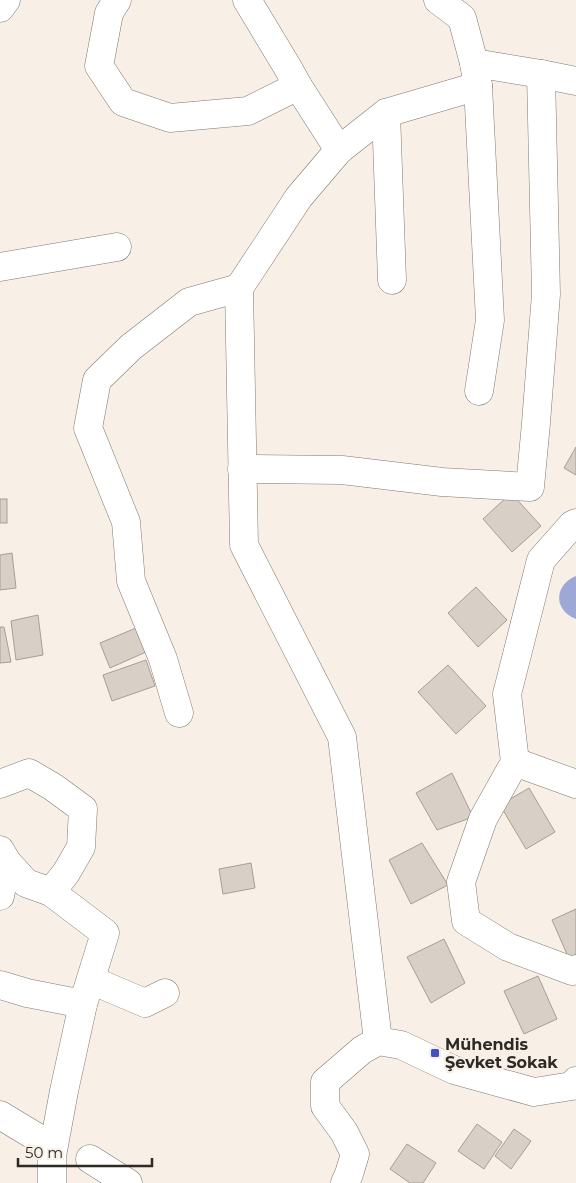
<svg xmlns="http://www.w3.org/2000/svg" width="576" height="1183" font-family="Montserrat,sans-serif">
<rect width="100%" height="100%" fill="#f8efe6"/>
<path fill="#9da8d6" d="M576,576V619C553,610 554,585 576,576Z"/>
<g fill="#d8cfc7" stroke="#a79f96">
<path d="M576,447V475L564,468Z"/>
<path d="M511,493L541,526L512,552L483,519Z"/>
<rect x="0" y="499" width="7" height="24"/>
<path d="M12,553L16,588L0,590V555Z"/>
<path d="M476,587L507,620L478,647L448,613Z"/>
<path d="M38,615L43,655L16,660L11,621Z"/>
<path d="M0,627H4L11,662L0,663Z"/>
<path d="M136,628L146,652L110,668L100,643Z"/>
<path d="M146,660L155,686L112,701L103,675Z"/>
<path d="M448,665L486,706L456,734L418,692Z"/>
<path d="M452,773L473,817L437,830L416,793Z"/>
<path d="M529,788L555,832L526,849L500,805Z"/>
<path d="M422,843L448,885L411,904L389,860Z"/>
<path d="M251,863L255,888L223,894L219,869Z"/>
<path d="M576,909V958L570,961L552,920Z"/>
<path d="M444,939L465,983L431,1003L407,957Z"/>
<path d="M538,976L557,1019L524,1034L504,991Z"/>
<path d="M477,1124L502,1142L484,1169L458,1151Z"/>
<path d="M514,1129L531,1141L511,1169L495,1156Z"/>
<path d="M407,1144L436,1163L423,1183H410L390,1169Z"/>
</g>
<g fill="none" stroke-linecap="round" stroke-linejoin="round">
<defs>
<g id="minor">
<path d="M117,0L109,13L99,66L123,102L170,118L248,111L298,86"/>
<path d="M247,0L288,68L298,86L339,150"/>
<path d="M438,0L462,18L474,63L478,86L490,320L479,391"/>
<path d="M0,8L6,0"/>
<path d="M474,63L541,74L576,81"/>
<path d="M386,113L392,280"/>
<path d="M0,267L117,247"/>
<path d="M242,469L342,470L442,482L530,487L536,423L546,294L541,74"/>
<path d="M576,523L572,525L541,560L507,694L515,762L483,819L461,882L466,921L508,947L572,971L576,969"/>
<path d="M179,713L163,659L131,581L126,522L88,428L97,380L131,347L189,302L239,288"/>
<path d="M515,762L576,784"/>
<path d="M0,784L29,773L53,787L83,809L81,847L66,873L51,892L26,883L7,862L0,850"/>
<path d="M0,896L7,862"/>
<path d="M91,980L145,1003L165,993"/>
<path d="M0,985L27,993L83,1004L105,933L51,892"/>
<path d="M378,1041L342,737L244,545L239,288L299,197L339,150L386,113L478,86"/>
<path d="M0,1115L53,1147"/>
<path d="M90,1159L128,1183"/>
<path d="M52,1183V1156L64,1091L83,1004"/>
<path d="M345,1183L349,1174L355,1154L344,1132L325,1106V1082L362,1050L378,1041L401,1045L454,1070L534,1092L572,1086L576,1081"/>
</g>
</defs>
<use href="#minor" stroke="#817971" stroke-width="29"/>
<use href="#minor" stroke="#fff" stroke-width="28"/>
</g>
<rect fill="#454fc4" stroke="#f8efe6" stroke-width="2" x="430" y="1048" width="10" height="10" rx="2.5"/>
<g text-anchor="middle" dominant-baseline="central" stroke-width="4.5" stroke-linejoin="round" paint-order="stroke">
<g font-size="16" font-weight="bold" fill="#2d2a26" stroke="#f8efe6" text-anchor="start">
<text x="445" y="1044">Mühendis<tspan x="445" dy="18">Şevket Sokak</tspan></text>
</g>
</g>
<path d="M18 1158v8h134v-8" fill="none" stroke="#2d2a26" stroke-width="2.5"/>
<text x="25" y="1158" font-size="15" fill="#2d2a26" stroke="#f8efe6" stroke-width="4" paint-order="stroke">50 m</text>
</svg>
